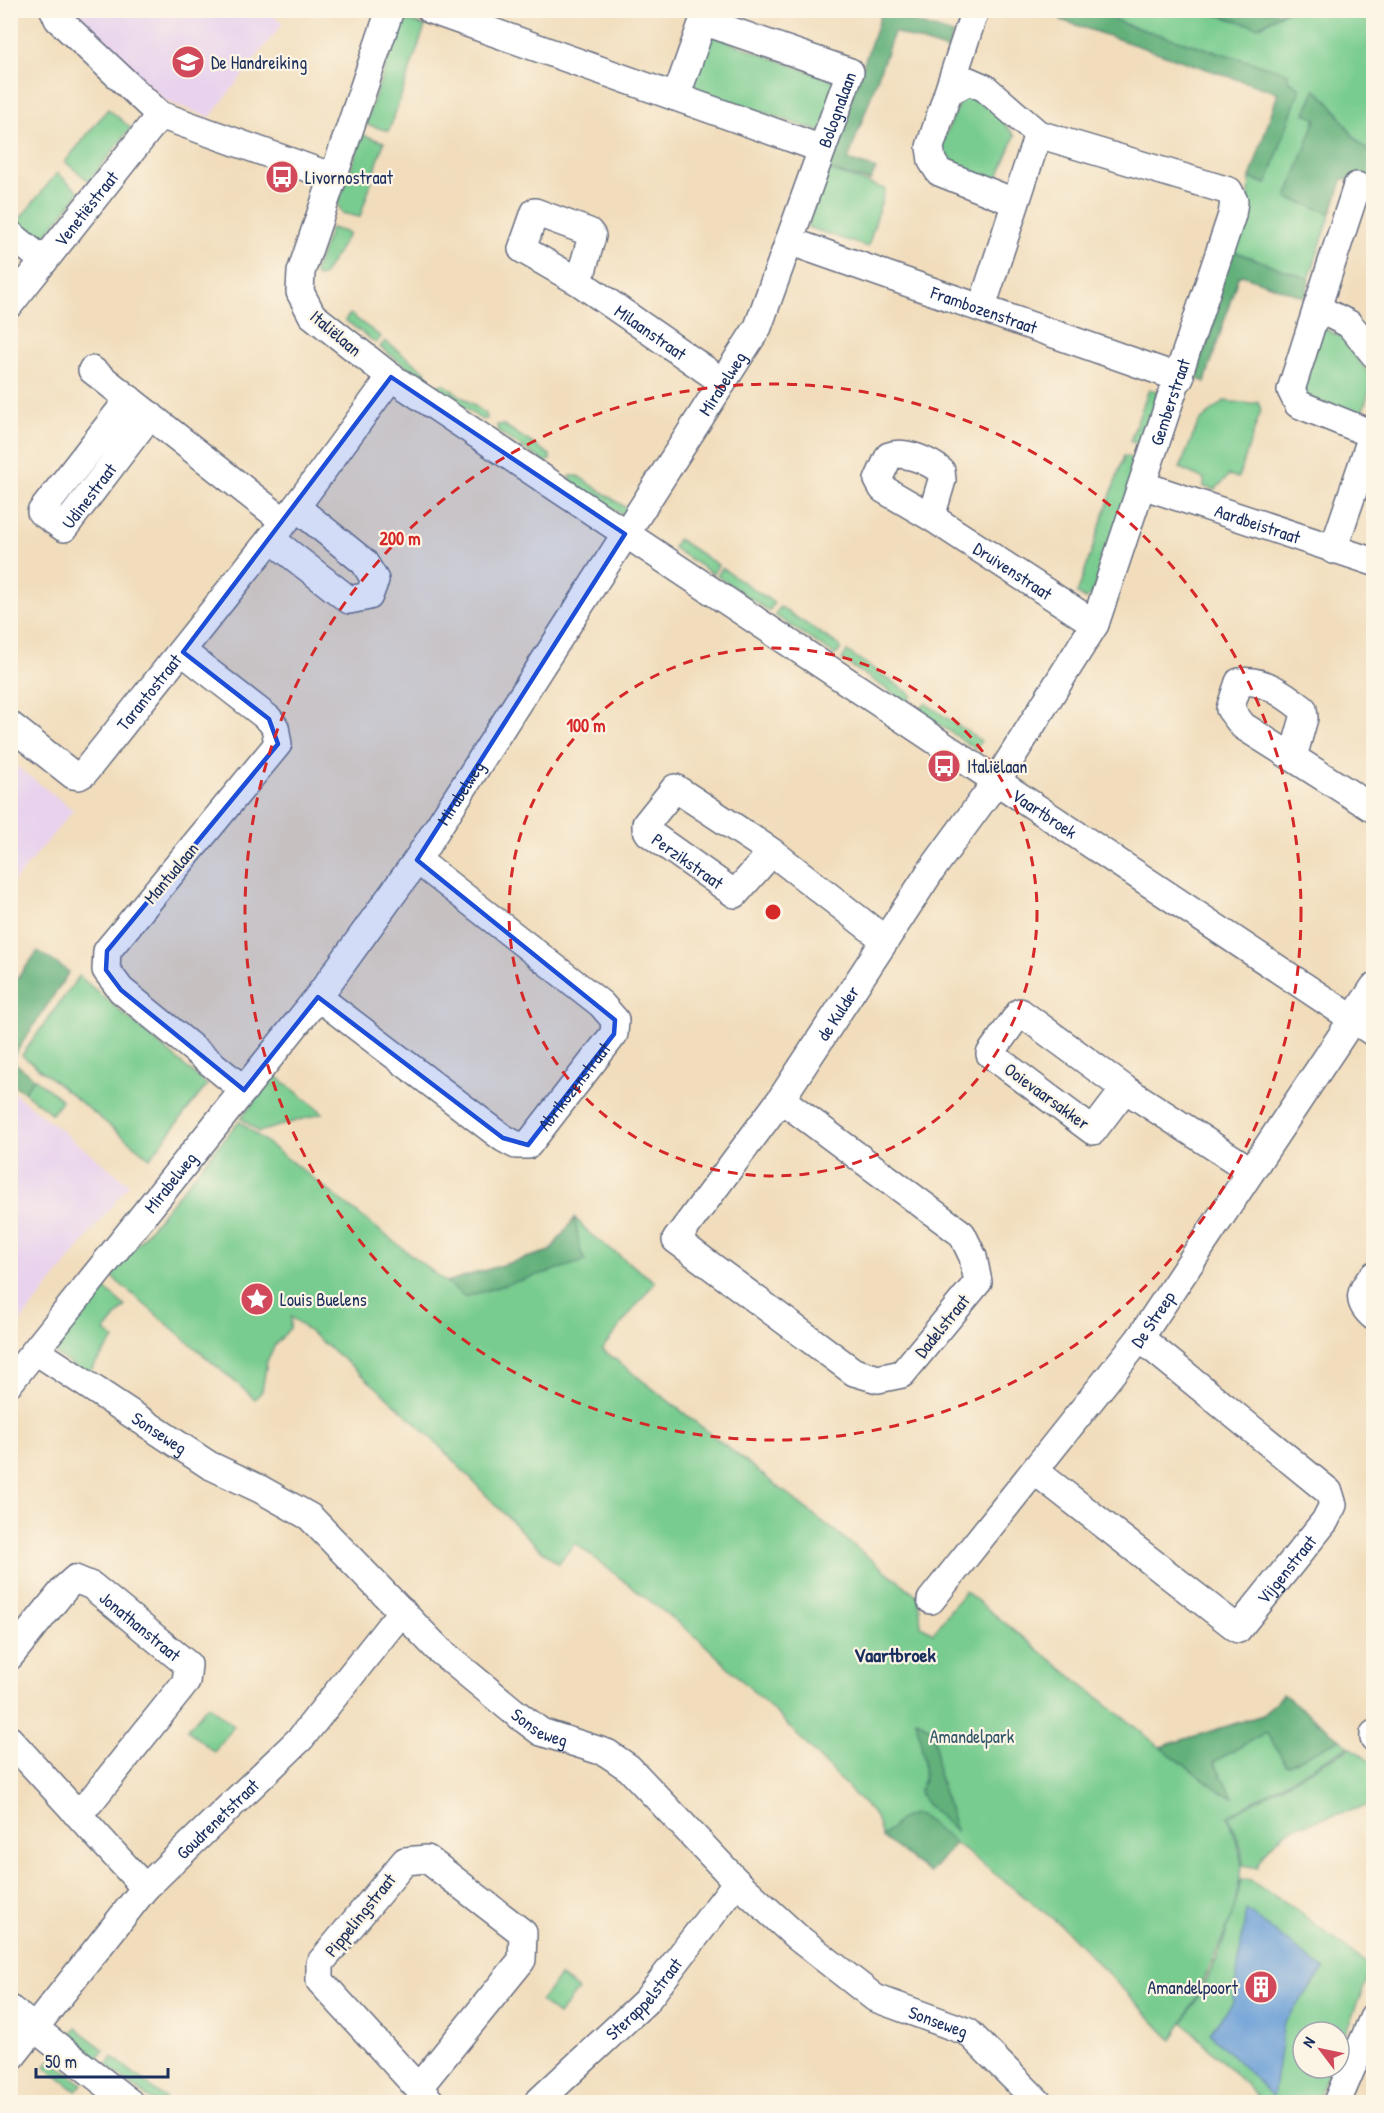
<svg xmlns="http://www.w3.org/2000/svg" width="1384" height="2113" font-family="'Patrick Hand',sans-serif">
<rect width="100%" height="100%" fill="#fcf5e5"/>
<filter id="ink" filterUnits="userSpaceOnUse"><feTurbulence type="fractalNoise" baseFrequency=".0167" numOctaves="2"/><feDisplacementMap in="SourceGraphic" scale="12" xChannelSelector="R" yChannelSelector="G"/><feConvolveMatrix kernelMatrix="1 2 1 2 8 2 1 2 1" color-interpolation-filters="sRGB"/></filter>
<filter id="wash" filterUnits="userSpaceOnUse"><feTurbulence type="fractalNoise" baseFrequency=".008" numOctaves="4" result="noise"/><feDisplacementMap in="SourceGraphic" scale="24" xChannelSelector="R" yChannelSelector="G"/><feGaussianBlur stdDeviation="1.35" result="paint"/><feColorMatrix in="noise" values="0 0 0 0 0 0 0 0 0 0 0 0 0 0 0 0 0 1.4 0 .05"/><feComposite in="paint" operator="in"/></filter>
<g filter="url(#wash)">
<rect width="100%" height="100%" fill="#f1ddbc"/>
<g fill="#e8d2ee">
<path d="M67,11H267L283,23L210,117L166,101Z"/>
<path d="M11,762L73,810L11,885Z"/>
<path d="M11,1091L129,1184L11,1334Z"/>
</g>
<g fill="#78cc8f" stroke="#4a7e76" stroke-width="1.5" fill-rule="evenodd">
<path d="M1104,11H1203L1261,26L1286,11H1373V154C1346,138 1343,108 1315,90L1305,113L1317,118L1287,198L1331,213L1309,279L1230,250L1249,195L1250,178L1266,184L1300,88L1288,80V73L1284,72L1124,24L1107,16Z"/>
<path d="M408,21L425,26L389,131L365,124L400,27Z"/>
<path d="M711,35L837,82L821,132L689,87Z"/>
<path d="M964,92L990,106L1015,136L996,182L943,167L937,155Z"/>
<path d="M108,109L131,128L89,181L65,162Z"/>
<path d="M363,135L384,142L360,217L342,213L338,204Z"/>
<path d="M826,169L885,189L868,247L807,227Z"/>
<path d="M57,173L80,192L38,245L14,226Z"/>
<path d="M331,228L349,233L323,276L317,277L314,273Z"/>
<path d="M350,314L381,337L376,343L345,320Z"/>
<path d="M1323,328L1343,338L1373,380L1361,416L1300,395Z"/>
<path d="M385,341L426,372L427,377L422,378L380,347Z"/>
<path d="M444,384L486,414L487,419L482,420L439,391L438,385Z"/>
<path d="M1149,389L1159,393L1144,446L1130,441Z"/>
<path d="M1224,401L1251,404L1258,402L1261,410L1238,478L1229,475L1215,490L1204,487V479L1180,468L1198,423Z"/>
<path d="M497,425H504L550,455V460L545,462L498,432Z"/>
<path d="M1124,456L1139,460L1093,594L1086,599L1077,594Z"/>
<path d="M570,476H578L626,508V513L621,514L572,484Z"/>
<path d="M678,539L718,565L713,574L673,548Z"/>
<path d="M722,568L774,603L769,611L717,576Z"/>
<path d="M780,607L840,646V651L835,655L775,615Z"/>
<path d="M847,651L912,695L908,703L842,660Z"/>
<path d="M925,703L981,741L976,749L919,711Z"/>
<path d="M79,976L207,1085L150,1158L22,1055Z"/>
<path d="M275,1075L323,1113L259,1132L241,1118Z"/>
<path d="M34,1078L62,1100L52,1114L24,1092Z"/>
<path d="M239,1121L446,1282L550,1251L575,1218L590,1234L655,1282L602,1349L919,1597L921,1626L933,1633L965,1591L1160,1747L1263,1715L1283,1694L1349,1746L1228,1816L1239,1848L1242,1867L1233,1915L1192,2006L1172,2040L1061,1925L955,1843L930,1873L882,1837L876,1817L778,1715L700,1640L575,1543L558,1564C515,1529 479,1486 440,1447C394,1400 343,1358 291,1317L290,1328L275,1345L267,1361L262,1391L255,1399L111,1276Z"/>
<path d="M102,1286L125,1306L105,1331L114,1339L87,1375L50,1350Z"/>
<path d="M208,1705L234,1726L214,1752L187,1730Z"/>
<path d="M1351,1747L1373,1764V1804L1297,1826C1278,1835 1266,1848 1257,1868L1243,1865L1241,1848L1229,1816Z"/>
<path d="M1247,1879L1294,1908L1372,1968L1339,2047V2032H1303V2068H1330L1316,2102H1263L1183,2022C1210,1980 1231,1929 1241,1880ZM1324,1970L1284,2022L1273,2096L1211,2033L1233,2003Z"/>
<path d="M560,1976L578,1990L558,2015L540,2001Z"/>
<path d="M76,2028L104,2050L98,2058L70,2036Z"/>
<path d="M113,2057L166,2099L164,2102H154L107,2066Z"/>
<path d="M51,2060L82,2084L76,2091L45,2067Z"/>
</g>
<g fill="#62b07a" stroke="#3e706c" stroke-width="1.5">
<path d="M1065,11H1104L1107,16L1124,24L1288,73V80L1300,88L1267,184L1250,178L1278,93L1061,20Z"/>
<path d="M1203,11H1286L1258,27Z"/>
<path d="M886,13L953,34L947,50L894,32L848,160L876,169L870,181L826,169L881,15Z"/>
<path d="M1315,90C1342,108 1346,138 1373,154V188L1343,178L1331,213L1287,198L1316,119L1305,113Z"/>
<path d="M1230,250L1309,279L1306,298L1242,275L1238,277L1205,382L1189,375Z"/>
<path d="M38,951L69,972L11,1060L34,1078L24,1092L11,1083V983L13,984Z"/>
<path d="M575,1218L579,1246L585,1261L465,1297L446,1282L550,1251Z"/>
<path d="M1283,1694L1340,1739L1287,1766L1266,1732L1214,1762L1233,1797L1220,1791L1160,1747L1263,1715Z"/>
<path d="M916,1719L930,1728L935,1740L938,1773L956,1831L927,1805L919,1792L924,1779V1760Z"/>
<path d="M912,1814L920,1815L955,1843L930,1873L882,1837L899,1820Z"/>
</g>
<path fill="#6b9fd7" stroke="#43679a" stroke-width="1.5" d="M1246,1910L1324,1970L1284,2022L1273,2097L1210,2033L1233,2003Z"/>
</g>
<g filter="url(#ink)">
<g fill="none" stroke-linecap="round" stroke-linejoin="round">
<defs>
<g id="minor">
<path d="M54,10L58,19L160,115L333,177"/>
<path id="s1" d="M390,10L301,272L300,292L312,315L391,377L1374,1033"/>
<path d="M431,10L822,149"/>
<path d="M975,10L930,147L932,161L939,172L1014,202"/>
<path d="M950,91L969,81L985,88L1038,134"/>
<path d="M10,234L44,261"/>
<path id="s2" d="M789,241L1180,378"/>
<path id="s3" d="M579,282L592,236L589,232L535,212L522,249L579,282L723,382"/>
<path id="s4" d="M10,304L160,115"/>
<path d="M1317,308L1357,186"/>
<path d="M92,370L285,522"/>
<path id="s5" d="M129,399L41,512L64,528L150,415"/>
<path d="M1372,434L1298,404L1291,390L1317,308L1349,324L1374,354"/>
<path id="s6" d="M1142,485L1374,562"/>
<path id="s7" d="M931,517L883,489L878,480L889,456C904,450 929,461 941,471L942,480L931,517L1095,624"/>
<path d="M271,539L349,600L369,596L375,580L364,562L296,507"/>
<path d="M1333,550L1374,430"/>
<path d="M183,652L269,719L275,727L278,744L107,951L106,970L121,990L244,1090"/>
<path id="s8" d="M10,725L73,775L79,776L84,773L296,507L391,377"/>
<path d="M1293,757L1304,718L1303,709C1285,695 1263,678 1239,682L1230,709L1243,726L1374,809"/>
<path id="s9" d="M772,852L675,788L646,824V828L649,833L735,894L772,852L885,940"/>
<path id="s10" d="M318,997L503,1138L516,1145H528L614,1034L615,1020L601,1004L417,860"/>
<path d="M1125,1089L1093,1131L990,1054L1020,1012L1125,1089L1250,1170"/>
<path id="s11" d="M781,1099L962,1234L973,1257L978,1282L902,1374L878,1379L854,1372L676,1240L781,1099L930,872L996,782L1095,624L1232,215L1234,201L1229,191L1038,134L982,307"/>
<path d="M1374,1275C1359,1291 1356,1302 1374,1317"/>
<path id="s12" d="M36,1351L209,1465L260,1489L310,1517L439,1650L513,1711L541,1732L607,1753L629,1768L737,1882L797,1937L875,1998L968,2032L1038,2102"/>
<path id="s13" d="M10,1382L318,997L417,860L758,327L850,72L703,21L676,97"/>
<path id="s14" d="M1035,1471L1238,1629L1325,1521L1333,1505L1329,1492L1140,1338"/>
<path id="s15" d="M931,1600L1140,1338L1374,987"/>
<path id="s16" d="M10,1656L66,1587L75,1579L92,1586L188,1665L186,1682L90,1802L75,1812"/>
<path d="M1374,1734V1738"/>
<path d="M10,1740L145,1888"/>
<path d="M10,2009L129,2102"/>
<path id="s17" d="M10,2059L145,1888L301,1738L402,1611"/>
<path d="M418,2088L522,1960L523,1933L427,1859L405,1861L320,1963V1981L431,2102"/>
<path id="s18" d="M538,2102L646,2001L737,1882"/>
<path d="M1337,2102L1374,2016"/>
</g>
</defs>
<use href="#minor" stroke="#666c7f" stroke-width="30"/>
<use href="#minor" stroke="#fff" stroke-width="27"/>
</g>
</g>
<path fill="#1d4ed8" fill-opacity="0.2" stroke="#1d4ed8" stroke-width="4.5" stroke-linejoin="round" d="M391,377L625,534L417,860L615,1020L614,1034L528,1145L503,1138L318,997L244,1090L121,990L106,970L107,951L278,744L269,719L183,652Z"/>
<g fill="none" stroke="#d62828" stroke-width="3" stroke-dasharray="10 8">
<circle cx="773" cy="912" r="264"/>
<circle cx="773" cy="912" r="528"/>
</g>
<defs>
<symbol id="school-disc" viewBox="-11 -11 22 22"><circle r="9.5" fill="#d1495b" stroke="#fcf5e5"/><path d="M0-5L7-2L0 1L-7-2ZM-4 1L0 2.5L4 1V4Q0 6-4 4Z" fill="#fff"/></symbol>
<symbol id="bus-disc" viewBox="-11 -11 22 22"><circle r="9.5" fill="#d1495b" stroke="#fcf5e5"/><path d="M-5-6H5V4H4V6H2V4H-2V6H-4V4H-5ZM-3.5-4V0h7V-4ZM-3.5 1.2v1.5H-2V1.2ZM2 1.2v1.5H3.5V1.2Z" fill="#fff"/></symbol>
<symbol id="sight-disc" viewBox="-11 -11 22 22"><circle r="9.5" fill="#d1495b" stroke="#fcf5e5"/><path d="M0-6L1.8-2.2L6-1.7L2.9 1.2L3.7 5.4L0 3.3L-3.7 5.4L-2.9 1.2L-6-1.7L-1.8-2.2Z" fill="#fff"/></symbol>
<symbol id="building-disc" viewBox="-11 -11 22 22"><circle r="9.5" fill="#d1495b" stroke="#fcf5e5"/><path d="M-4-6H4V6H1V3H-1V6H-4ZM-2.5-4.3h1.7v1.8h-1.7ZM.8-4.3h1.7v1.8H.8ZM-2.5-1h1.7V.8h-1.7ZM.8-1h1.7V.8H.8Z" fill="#fff"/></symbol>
</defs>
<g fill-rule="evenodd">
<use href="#school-disc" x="169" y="43" width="38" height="38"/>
<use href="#bus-disc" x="263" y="158" width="38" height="38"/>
<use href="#bus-disc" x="925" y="747" width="38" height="38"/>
<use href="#sight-disc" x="238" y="1280" width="38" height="38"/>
<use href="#building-disc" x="1242" y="1968" width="38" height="38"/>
</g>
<g text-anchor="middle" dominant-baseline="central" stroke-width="4.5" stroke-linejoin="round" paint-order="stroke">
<g font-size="18" fill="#1b2f5e" stroke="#fcf5e5" text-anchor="start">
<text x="211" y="62">De Handreiking</text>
<text x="305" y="177">Livornostraat</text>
<text x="967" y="766">Italiëlaan</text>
<text x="280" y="1299">Louis Buelens</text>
<text x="1238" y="1987" text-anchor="end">Amandelpoort</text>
</g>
<g font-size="18" fill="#1b2f5e" stroke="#fcf5e5">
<text stroke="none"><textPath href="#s13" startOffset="1526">Bolognalaan</textPath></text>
<text stroke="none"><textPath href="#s4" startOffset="122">Venetiëstraat</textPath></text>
<text stroke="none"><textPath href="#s2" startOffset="207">Frambozenstraat</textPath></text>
<text stroke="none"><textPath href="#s3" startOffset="303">Milaanstraat</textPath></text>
<text transform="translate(336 333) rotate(40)">Italiëlaan</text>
<text stroke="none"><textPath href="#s13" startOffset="1228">Mirabelweg</textPath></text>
<text stroke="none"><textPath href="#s11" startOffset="1647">Gemberstraat</textPath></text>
<text stroke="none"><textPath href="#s5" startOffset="212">Udinestraat</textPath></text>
<text stroke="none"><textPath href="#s6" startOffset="122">Aardbeistraat</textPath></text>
<text stroke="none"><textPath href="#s7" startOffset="294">Druivenstraat</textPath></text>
<text stroke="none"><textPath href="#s8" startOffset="196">Tarantostraat</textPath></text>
<text stroke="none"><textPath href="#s13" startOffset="742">Mirabelweg</textPath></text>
<text stroke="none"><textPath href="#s1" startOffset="1209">Vaartbroek</textPath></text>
<text stroke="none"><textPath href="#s9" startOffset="220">Perzikstraat</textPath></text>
<text transform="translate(171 873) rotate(-50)">Mantualaan</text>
<text stroke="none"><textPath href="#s11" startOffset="946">de Kulder</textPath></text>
<text stroke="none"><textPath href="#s10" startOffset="334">Abrikozenstraat</textPath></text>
<text transform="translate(1047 1096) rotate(36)">Ooievaarsakker</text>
<text stroke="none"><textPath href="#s13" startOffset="256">Mirabelweg</textPath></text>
<text stroke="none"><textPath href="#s15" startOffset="358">De Streep</textPath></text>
<text transform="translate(942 1326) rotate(-51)">Dadelstraat</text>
<text stroke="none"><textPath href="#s12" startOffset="148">Sonseweg</textPath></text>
<text stroke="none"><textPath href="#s14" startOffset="334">Vijgenstraat</textPath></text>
<text stroke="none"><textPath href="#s16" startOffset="182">Jonathanstraat</textPath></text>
<text stroke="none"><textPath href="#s12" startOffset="634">Sonseweg</textPath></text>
<text stroke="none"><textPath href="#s17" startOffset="318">Goudrenetstraat</textPath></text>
<text transform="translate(360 1915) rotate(-51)">Pippelingstraat</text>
<text stroke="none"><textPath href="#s18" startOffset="148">Sterappelstraat</textPath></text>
<text stroke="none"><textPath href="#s12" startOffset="1138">Sonseweg</textPath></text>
</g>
<g font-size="18" fill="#32566a" stroke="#fcf5e5">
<text x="972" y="1736">Amandelpark</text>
</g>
<g font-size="20" font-weight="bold" fill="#1b2f5e" stroke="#fcf5e5">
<text x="895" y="1654">Vaartbroek</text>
</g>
</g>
<circle cx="773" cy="912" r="9" fill="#d62828" stroke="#fcf5e5" stroke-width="3"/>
<g font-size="18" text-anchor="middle" font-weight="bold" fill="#d62828" stroke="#fcf5e5" stroke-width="4.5" stroke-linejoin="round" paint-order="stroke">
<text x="400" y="545">200 m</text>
<text x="586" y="732">100 m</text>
</g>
<rect width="1384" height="2113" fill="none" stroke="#fcf5e5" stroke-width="36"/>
<g transform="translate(1321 2050) rotate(302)"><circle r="28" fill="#fcf5e5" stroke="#a2a6af" stroke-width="1.5"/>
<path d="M0-4.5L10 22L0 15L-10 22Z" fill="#d1495b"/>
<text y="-9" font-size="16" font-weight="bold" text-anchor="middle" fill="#1b2f5e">N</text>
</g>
<path d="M36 2068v9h132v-9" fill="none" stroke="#1b2f5e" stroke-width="3"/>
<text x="45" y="2068" font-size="18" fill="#1b2f5e" stroke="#fcf5e5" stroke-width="4.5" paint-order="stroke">50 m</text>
</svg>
